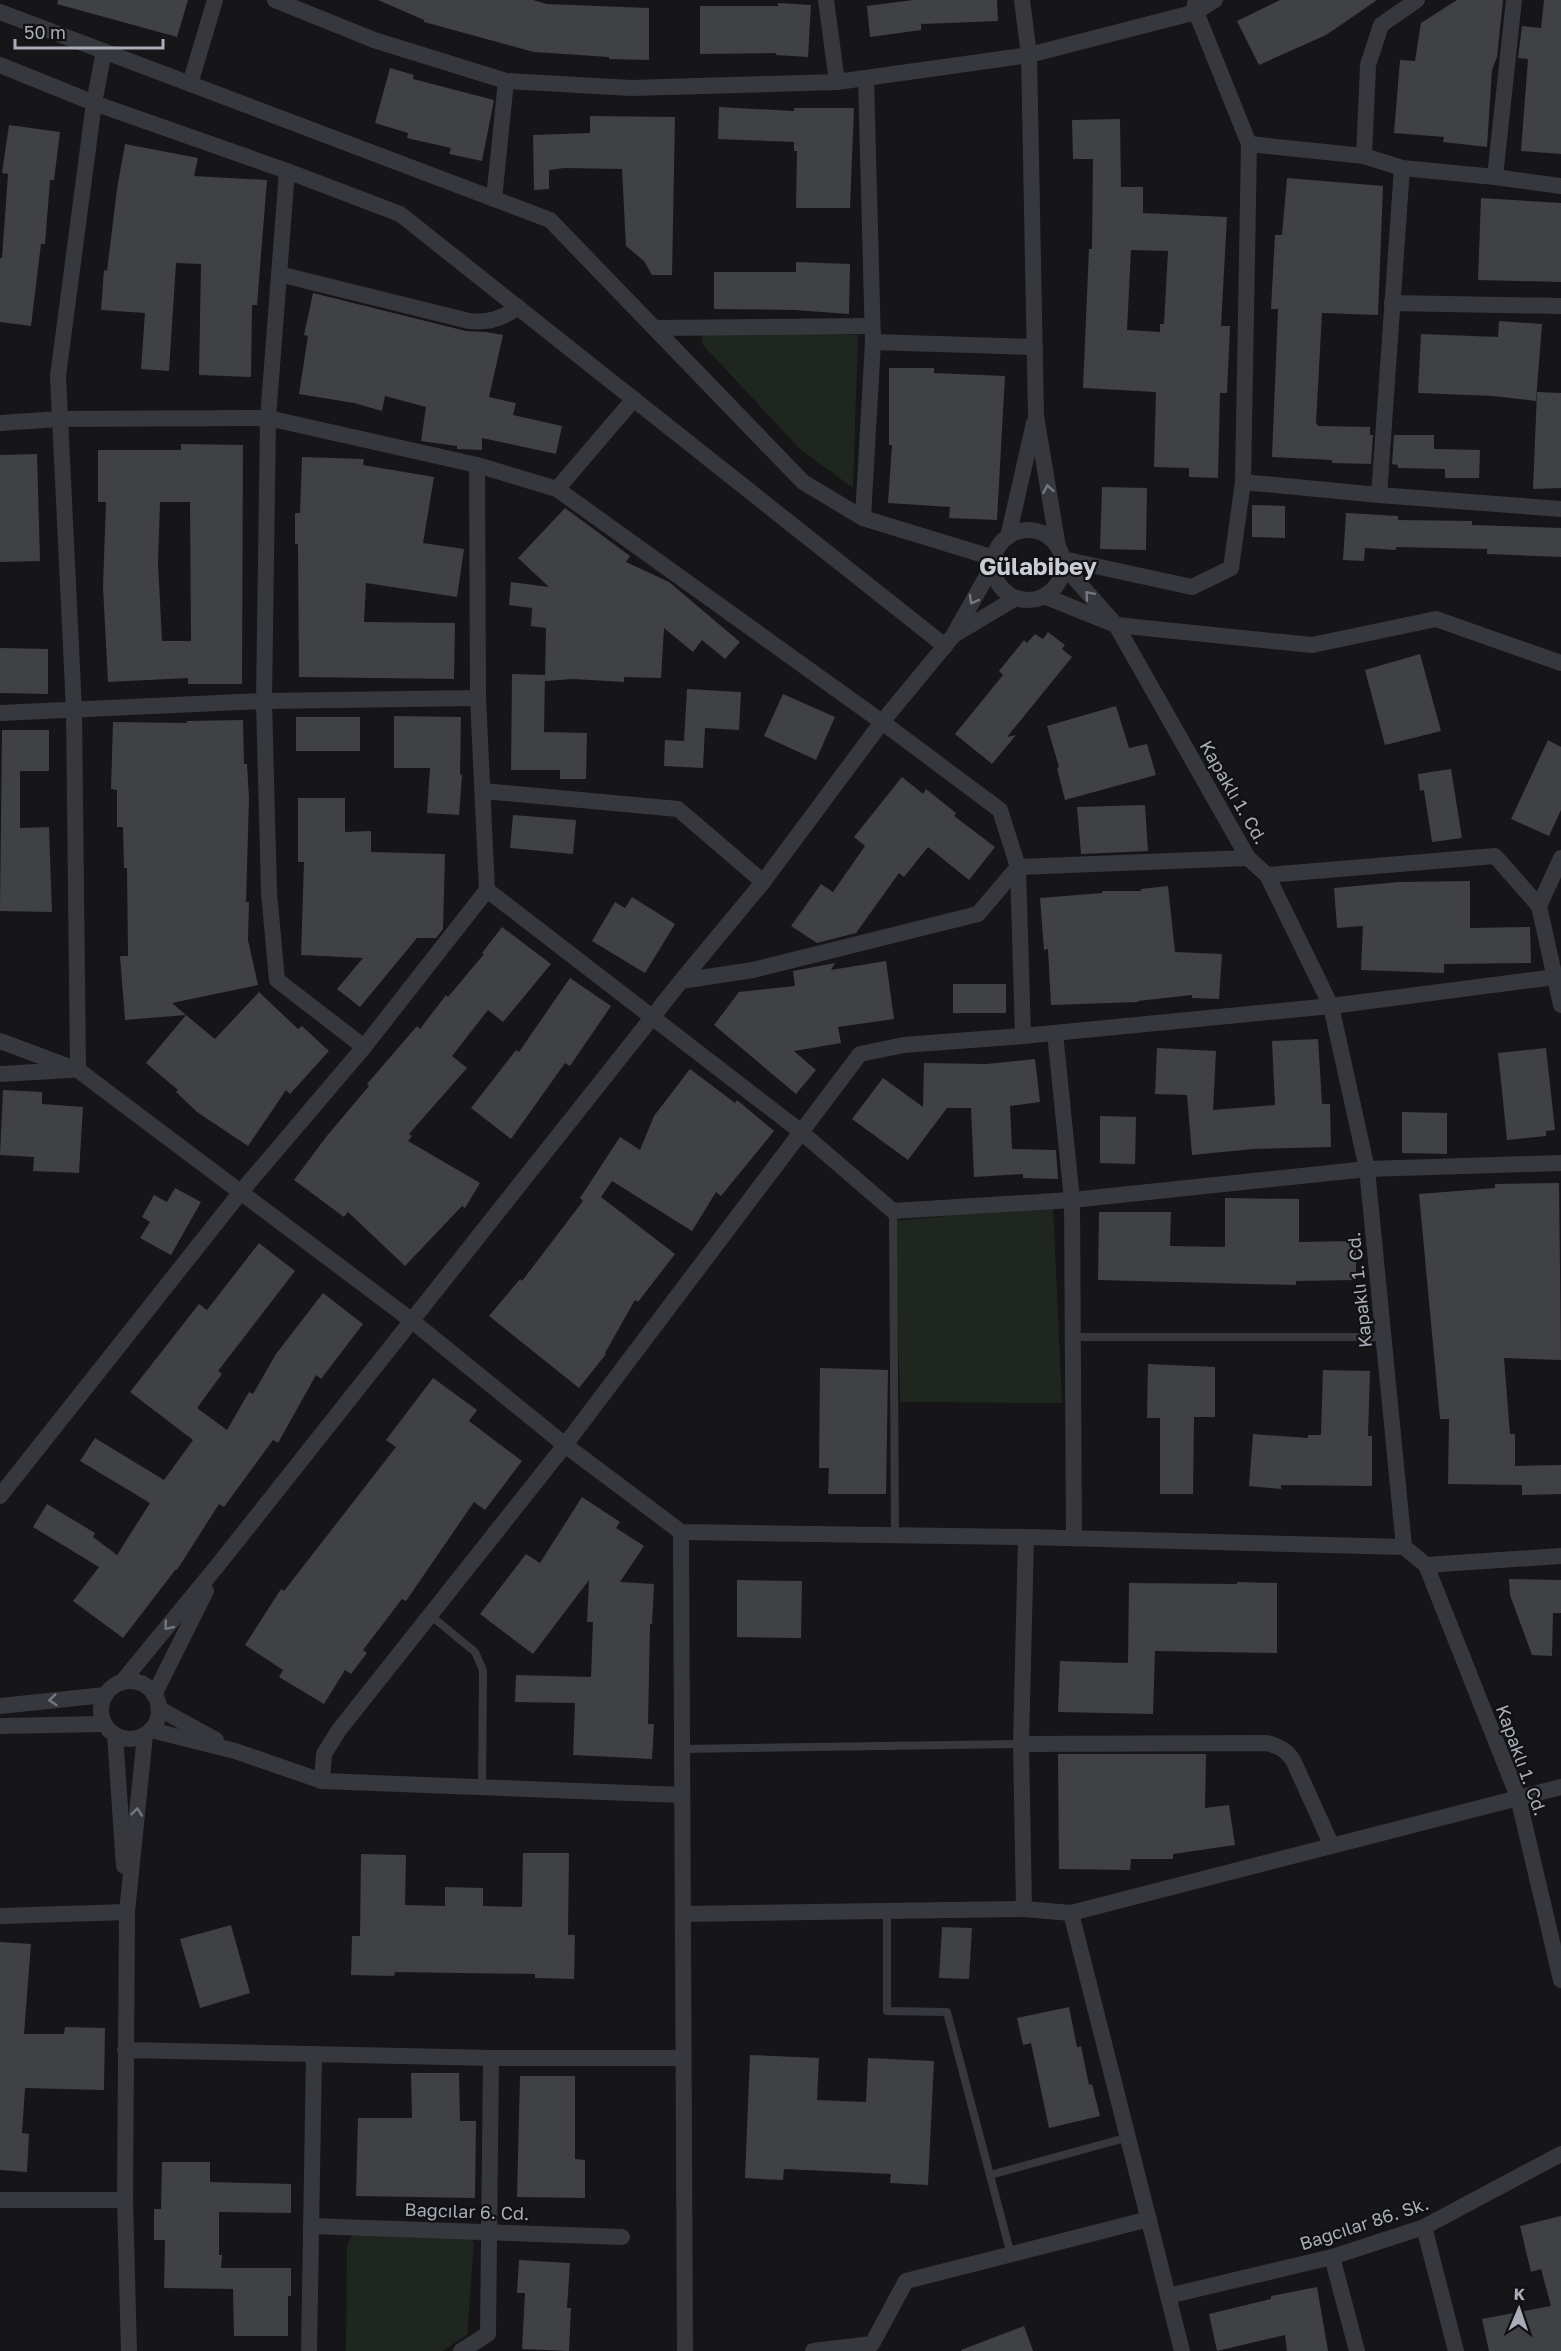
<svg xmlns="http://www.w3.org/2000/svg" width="1561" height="2351" font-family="'Golos Text',sans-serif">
<rect width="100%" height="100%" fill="#161618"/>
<g fill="#1e261f">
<path d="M714,331L858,335L853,488L800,449L703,345L702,336Z"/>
<path d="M1053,1206L1062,1403L900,1402L895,1221Z"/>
<path d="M353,2234L469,2236L474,2243L467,2335L442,2351H346L347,2245Z"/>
</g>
<g fill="#404145" fill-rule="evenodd">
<path d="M58,0H188L177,37L57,4Z"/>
<path d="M378,0H533L547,4L649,8V60L609,59V57L534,52L424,22V20Z"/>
<path d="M913,0H997L998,21L921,24V30L870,37L867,6Z"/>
<path d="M1280,0H1377L1326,35L1259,65L1237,21Z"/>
<path d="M1457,0H1503L1497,57L1492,70L1487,147L1443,142L1444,137L1394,133L1400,60L1415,61L1421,23Z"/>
<path d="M1544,0H1561V154L1521,151L1528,59L1518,58L1522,26L1541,28Z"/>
<path d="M778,3L811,5L808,57L776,55V53L700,54V6H778Z"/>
<path d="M390,68L414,75L413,79L494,100L482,161L449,154L451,148L407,138L408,133L375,123Z"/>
<path d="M719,107L794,111V108H854L850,208H796L797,151H794V142L718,139Z"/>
<path d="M590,116L675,117L672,275H652L644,261L626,246L622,169L564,168L549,170V189L534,190L533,135L590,133Z"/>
<path d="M1120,119L1121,187H1143V213L1227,217L1221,326H1230L1227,393H1220L1218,478L1189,477V468L1154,467L1156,392L1083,388L1089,249H1092L1093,159H1073L1072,120ZM1131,250L1168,251L1164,324H1160V332L1127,330Z"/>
<path d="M9,125L60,132L54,180H50L45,244H41L31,326L0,322V258H2L8,174L2,173Z"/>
<path d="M125,144L198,158L194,176L267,180L257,305H252L251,377L199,375L201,264L176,263L169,371L141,369L145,313L101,310L104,270L107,271L117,189Z"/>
<path d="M1287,178L1383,186L1378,315L1322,313L1316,423L1318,426L1370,427V435H1373L1371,464L1332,463V460L1272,457L1278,309H1271L1275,235H1282Z"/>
<path d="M1481,198L1561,203V282L1478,280Z"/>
<path d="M796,262L850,264L849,314L795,310L714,309V272H796Z"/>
<path d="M313,293L466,331L486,332L503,335L489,397L516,403L513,415L562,426L556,454L482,438V450L457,449V446L421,441L426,407L385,396L382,411L354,403L299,394L308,336L304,335Z"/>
<path d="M1499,321L1542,324L1536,401L1493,396L1418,393L1421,334L1498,337Z"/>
<path d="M889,368H934V373L1005,376L997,520L949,518L950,507L888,503L892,445H889Z"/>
<path d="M1537,392L1561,393V488L1533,489Z"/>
<path d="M1394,435H1434V449L1480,450L1479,478H1445V469L1398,468V465L1392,464Z"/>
<path d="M181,444L243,445L242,684H188V678L108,682L103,587L106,502H98V450H181ZM160,502H190L191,641H162L158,563Z"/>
<path d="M37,454L40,561L0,562V455Z"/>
<path d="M302,457L364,459L363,465L434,477L423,543L464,549L457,597L366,583L364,622L455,623L454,679L299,677L298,544H295V513H300Z"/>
<path d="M1102,487L1147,488L1146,550L1100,549Z"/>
<path d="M1252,505L1285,506V538L1252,537Z"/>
<path d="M565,508L630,556L626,562L669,582L740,642L725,659L702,640L693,652L664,628L661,678L624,677V682L573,679L545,681L546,628L531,626L532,608L509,605L511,582L549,587L518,558Z"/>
<path d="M1346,513L1398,516V520L1472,521V525L1561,528V557L1487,554V549L1396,547V550L1365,548L1364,561L1343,560Z"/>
<path d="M1048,632L1065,645L1062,649L1072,657L1007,737L1016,735L992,764L955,734L1003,675L999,671L1024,640L1027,643L1035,634L1043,639Z"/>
<path d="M0,648L48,649V694L0,693Z"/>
<path d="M1420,654L1441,731L1385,745L1365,670Z"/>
<path d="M512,674L545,675L544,732L587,733L586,779H560V770H511Z"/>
<path d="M687,689L741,692L739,730L705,728L703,768L664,766L665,740L684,741Z"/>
<path d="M783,694L835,717L816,760L764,736Z"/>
<path d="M1116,706L1129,748L1147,744L1156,775L1065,800L1057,768L1059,767L1047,726Z"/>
<path d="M394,716L461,717L460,774L462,775L459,815L427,813L430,768H394Z"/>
<rect x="296" y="717" width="64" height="34"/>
<path d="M243,720L244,764H247L249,798L246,902H249L248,940L258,985L172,1003L186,1015L125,1020L120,956H128L127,868H124L123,827H117V790L111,789L113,722L187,723V721Z"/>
<path d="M2,730H49V771H20V828L49,827L52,912L0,911Z"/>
<path d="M1548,740L1561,747V810L1549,836L1511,819Z"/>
<path d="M1451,769L1462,838L1432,842L1424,790L1420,791L1418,774Z"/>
<path d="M902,777L923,794L926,789L956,813L954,816L995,847L969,880L928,847L904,877L899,873L856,933L817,943L791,926L821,884L833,892L865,846L854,837Z"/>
<path d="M298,798H345V832L371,831V852L445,854L443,929L436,938H417L360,1007L337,989L363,958L301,955L304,862H298Z"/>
<path d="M1145,805L1148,851L1081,854L1077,807Z"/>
<path d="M513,815L576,820L573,854L510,848Z"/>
<path d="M1470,881V928L1530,927L1531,963L1444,964V973L1361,970L1363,926L1337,928L1334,888L1399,882Z"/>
<path d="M1168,886L1175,952L1222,954L1219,999L1192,998V995L1138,1001V1002L1051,1005L1048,949L1044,950L1040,898L1102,893V891H1141V889Z"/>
<path d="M632,897L675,924L645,973L592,941L615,902L625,908Z"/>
<path d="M502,927L551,964L503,1022L488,1010L452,1056L467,1068L409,1134L412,1136L408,1141L480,1183L465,1208L462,1206L405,1266L348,1212L344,1217L294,1180L326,1137L369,1086L367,1084L417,1026L420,1029L446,995L448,997L484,954L482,953Z"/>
<path d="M886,961L894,1019L838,1027L841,1043L794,1051L816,1070L796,1094L714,1025L739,992L795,986L793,971L835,963L831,970Z"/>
<path d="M570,978L611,1006L570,1066L565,1063L511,1139L471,1108L516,1050L519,1052Z"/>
<rect x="953" y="984" width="53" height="29"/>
<path d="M259,992L298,1029L302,1026L329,1051L290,1094L286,1090L248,1146L197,1112L176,1092L178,1090L146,1063L186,1015L215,1039Z"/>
<path d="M1318,1039L1322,1104H1330L1331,1147L1253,1149L1192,1155L1187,1095L1155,1094L1157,1048L1216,1051L1213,1110L1275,1105L1272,1041Z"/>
<path d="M1546,1048L1555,1130L1546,1131V1136L1507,1140L1498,1053Z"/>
<path d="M1035,1059L1040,1102L1010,1106L1012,1149L1056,1150L1058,1179L1023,1178V1174L974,1177L971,1108H947L908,1160L852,1119L883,1078L923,1107L924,1063L987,1064Z"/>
<path d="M690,1069L735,1103L737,1100L774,1131L721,1196L716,1192L692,1231L612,1181L601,1197L675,1254L638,1302L635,1300L605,1353L606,1354L579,1388L489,1316L520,1279L522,1281L583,1201L580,1198L620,1137L640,1150L654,1116Z"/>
<path d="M3,1090L42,1092V1104L83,1107L79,1173L33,1171L34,1157L0,1155Z"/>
<path d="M1402,1112L1447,1113V1154L1402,1153Z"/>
<path d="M1100,1116L1136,1117L1135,1164L1100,1163Z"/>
<path d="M1559,1183L1561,1360L1504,1358L1510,1434H1515V1466L1561,1465V1494L1522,1495V1485L1448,1484L1449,1419H1440L1419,1194L1495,1188V1184Z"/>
<path d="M175,1188L201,1202L171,1255L140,1238L150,1222L142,1217L154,1195L167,1202Z"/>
<path d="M1225,1198L1299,1199V1242L1356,1241V1280L1296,1281V1285L1098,1280L1099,1212H1171L1170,1246L1225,1247Z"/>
<path d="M259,1243L295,1271L218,1371L222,1374L197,1408L227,1430L249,1392L253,1394L276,1354L323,1293L363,1324L321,1379L316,1375L278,1443L273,1440L224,1507L219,1504L177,1570L176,1569L123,1638L73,1601L99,1567L33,1527L47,1504L95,1533L93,1537L117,1555L150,1503L80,1461L95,1438L164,1480L193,1440L130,1392L199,1304L207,1310Z"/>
<path d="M1148,1364L1215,1367V1417H1194L1193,1494H1160V1418H1147Z"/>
<path d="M820,1368L888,1370L886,1494H828L829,1468H819Z"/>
<path d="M1323,1370L1370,1371L1368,1436H1372V1486L1281,1485V1489L1249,1486L1253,1434L1308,1438V1435H1321Z"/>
<path d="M433,1378L477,1410L469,1421L522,1461L485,1510L474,1502L406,1601L402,1599L363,1650L367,1653L351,1674L345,1670L324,1704L279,1677L283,1670L245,1645L281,1589L284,1591L396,1447L386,1440Z"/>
<path d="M582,1497L620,1522L616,1528L644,1546L620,1582L654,1584L652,1624H650L648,1724H654L652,1759L573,1755L575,1703L515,1702L516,1675L591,1677L593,1622H587L589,1580L533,1654L480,1614L526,1554L540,1563Z"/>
<path d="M1509,1579L1561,1580V1613H1553L1552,1656L1532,1655L1510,1595Z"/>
<path d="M737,1580L802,1581L801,1638L737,1637Z"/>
<path d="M1237,1582L1277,1583V1653L1155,1651L1153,1714L1058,1712L1060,1661L1128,1663L1129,1583L1237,1584Z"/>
<path d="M1058,1754H1206L1205,1808L1229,1805L1235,1845L1173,1854V1859H1131L1130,1870L1059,1869Z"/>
<path d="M523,1853H569L568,1935H575L574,1979L535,1978V1974L395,1972L394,1976L351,1975L352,1936H360L361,1854L406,1855L405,1905L445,1906V1887L483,1888V1906L522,1907Z"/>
<path d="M231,1925L250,1993L200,2008L180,1939Z"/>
<path d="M942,1927L972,1928L969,1979L939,1978Z"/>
<path d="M0,1942L31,1944L24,2034H64L65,2027L105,2028L104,2090L25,2088L22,2133L29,2134L27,2172L0,2170Z"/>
<path d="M1069,2007L1077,2047L1081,2046L1089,2085L1092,2084L1100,2116L1049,2128L1031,2043L1023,2045L1017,2018Z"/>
<path d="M750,2055L819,2058L817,2100L866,2102L868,2058L934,2061L928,2185L890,2183L891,2174L784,2169L783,2180L745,2178Z"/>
<path d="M411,2073H459L460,2121H476L475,2198L356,2196L358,2118H412Z"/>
<path d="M520,2076H575V2159L585,2160V2198L517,2197Z"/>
<path d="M162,2162H210V2182L291,2184V2213L219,2212V2255H222L221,2268H291V2296H288V2336H234L233,2289L164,2288L165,2240H154V2209H161Z"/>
<path d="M1561,2216V2351H1489L1482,2319L1551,2306L1541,2269L1531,2272L1520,2226Z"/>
<path d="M519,2260L570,2263L567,2308H571L569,2351L522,2349L525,2293H517Z"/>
<path d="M1317,2287L1328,2351H1287L1285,2335L1217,2351L1209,2314L1271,2299V2296Z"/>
<path d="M1024,2326L1033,2351H961V2350Z"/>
</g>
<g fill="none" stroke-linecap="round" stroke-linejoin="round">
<g stroke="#37383d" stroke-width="8">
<path d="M893,1211L895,1535"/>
<path d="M1072,1337H1383"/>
<path d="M430,1615L475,1652L483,1670L482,1787"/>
<path d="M681,1749L1021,1744"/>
<path d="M887,1911V2011L947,2012L1011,2255"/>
<path d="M990,2175L1129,2137"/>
</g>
<g stroke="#37383d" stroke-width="16">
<path d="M275,0L374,40L506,81L631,88L837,82L1029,55L1196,12L1215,0"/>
<path d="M826,0L837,82"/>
<path d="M1022,0L1029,55L1036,416L1058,547"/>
<path d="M0,12L550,220L803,482L863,518L994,558"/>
<path d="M0,65L94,103L287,171L400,214L945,646"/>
<path d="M190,84L215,0"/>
<path d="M1249,144L1364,156L1402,168L1495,177L1561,186"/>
<path d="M1364,156L1368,65L1381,25L1417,0"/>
<path d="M287,171L268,418L264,701L269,893L277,980L364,1047"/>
<path d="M1495,177L1514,0"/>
<path d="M494,199L506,81"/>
<path d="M279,274L469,321C488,323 503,319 518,307"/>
<path d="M1392,303L1561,306"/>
<path d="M655,328L872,326"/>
<path d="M873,342L1035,347"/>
<path d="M0,423L60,419L268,418L477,465L557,489L882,722L1000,810L1018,867L1023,1036"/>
<path d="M1243,482L1379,495L1561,509"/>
<path d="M557,489L634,399"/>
<path d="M1379,495L1402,168"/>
<path d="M863,518L873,342L866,78"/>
<circle cx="1028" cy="565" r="35"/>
<path d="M1008,537L1034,423"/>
<path d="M1063,559L1192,587L1231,568L1243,482L1249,144L1196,12L1195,3"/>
<path d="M1063,565L1116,625L1248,858L1267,875L1331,1006L1367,1169L1404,1547L1426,1565L1518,1797L1561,1980"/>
<path d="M1044,596L1116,625L1312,645L1436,619L1561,663"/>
<path d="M954,635L1016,598"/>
<path d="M0,713L264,701L478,698"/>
<path d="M484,791L678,809L763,882"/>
<path d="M1561,858L1539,906L1561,1005"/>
<path d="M1267,875L1495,856L1539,906"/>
<path d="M487,890L800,1131L893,1211L1072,1200L1367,1169L1561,1163"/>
<path d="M681,981L753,970L978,914L1018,867L1248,858"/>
<path d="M1055,1033L1072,1200L1074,1538"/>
<path d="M0,1041L78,1070L411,1320L565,1445L681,1532L1026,1537L1404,1547"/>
<path d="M78,1070L74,710L58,376L94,103L104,51"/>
<path d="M0,1074L71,1070"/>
<path d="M0,1496L240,1193L364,1047L487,890L478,698L477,465"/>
<path d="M681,1532L685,2351"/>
<path d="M1426,1565L1561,1556"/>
<circle cx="130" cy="1710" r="29"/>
<path d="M121,1683L218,1565L681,981L763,882L882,722L953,636L993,565"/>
<path d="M154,1695L206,1591"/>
<path d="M0,1706L105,1695"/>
<path d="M158,1708L216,1740"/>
<path d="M0,1726L104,1724"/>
<path d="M151,1730L235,1751L322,1781L681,1795"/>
<path d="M115,1735L124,1866"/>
<path d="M1021,1744L1267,1743C1279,1746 1286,1750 1293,1760L1332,1846"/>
<path d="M322,1781L324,1754L339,1730L565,1445L860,1054L904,1045L1023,1036L1331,1006L1555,977"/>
<path d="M1024,1909L1021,1744L1026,1537"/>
<path d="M1071,1913L1182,2351"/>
<path d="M684,1914L1024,1909L1071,1913L1561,1787"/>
<path d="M0,1916L127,1912"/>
<path d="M125,2050L491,2058H682"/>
<path d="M0,2200H125"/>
<path d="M311,2226L622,2237"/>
<path d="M1424,2227L1456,2351"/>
<path d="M1332,2257L1357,2351"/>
<path d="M1168,2296L1332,2257L1424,2227L1561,2154"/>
<path d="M129,2351L125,2200L127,1912L145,1735"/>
<path d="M309,2351L314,2055"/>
<path d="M461,2351L488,2334L491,2058"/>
<path d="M813,2351L872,2344L906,2281L1149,2219"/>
</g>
</g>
<defs><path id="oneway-chevron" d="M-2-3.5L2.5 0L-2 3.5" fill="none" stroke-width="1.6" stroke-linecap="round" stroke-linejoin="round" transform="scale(1.5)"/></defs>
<g stroke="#757881">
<use href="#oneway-chevron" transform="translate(1048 489) rotate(-100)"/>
<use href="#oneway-chevron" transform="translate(1089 595) rotate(-131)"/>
<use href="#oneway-chevron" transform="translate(973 600) rotate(119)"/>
<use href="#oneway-chevron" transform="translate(168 1626) rotate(129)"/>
<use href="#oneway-chevron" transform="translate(53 1700) rotate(174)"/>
<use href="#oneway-chevron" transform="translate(137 1812) rotate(-84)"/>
</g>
<g text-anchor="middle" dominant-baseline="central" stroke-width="4.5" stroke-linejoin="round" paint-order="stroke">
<g font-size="18" fill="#a8adb8" stroke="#111113">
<text transform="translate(1234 792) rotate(60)">Kapaklı 1. Cd.</text>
<text transform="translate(1359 1290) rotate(-96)">Kapaklı 1. Cd.</text>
<text transform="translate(1522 1760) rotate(70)">Kapaklı 1. Cd.</text>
<text transform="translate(467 2211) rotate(2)">Bağcılar 6. Cd.</text>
<text transform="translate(1364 2223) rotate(-18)">Bağcılar 86. Sk.</text>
</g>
<g font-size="24" font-weight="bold" fill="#c9ccd4" stroke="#111113">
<text x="1038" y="565">Gülabibey</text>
</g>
</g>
<g transform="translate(1519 2309) rotate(2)" stroke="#111113" stroke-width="4.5" paint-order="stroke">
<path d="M0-4.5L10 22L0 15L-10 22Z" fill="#a8adb8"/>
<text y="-9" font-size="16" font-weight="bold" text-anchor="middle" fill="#a8adb8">K</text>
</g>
<path d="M15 39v9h148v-9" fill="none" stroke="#a8adb8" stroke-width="3"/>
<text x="24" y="39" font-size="18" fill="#a8adb8" stroke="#111113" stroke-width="4.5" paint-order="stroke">50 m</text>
</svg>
